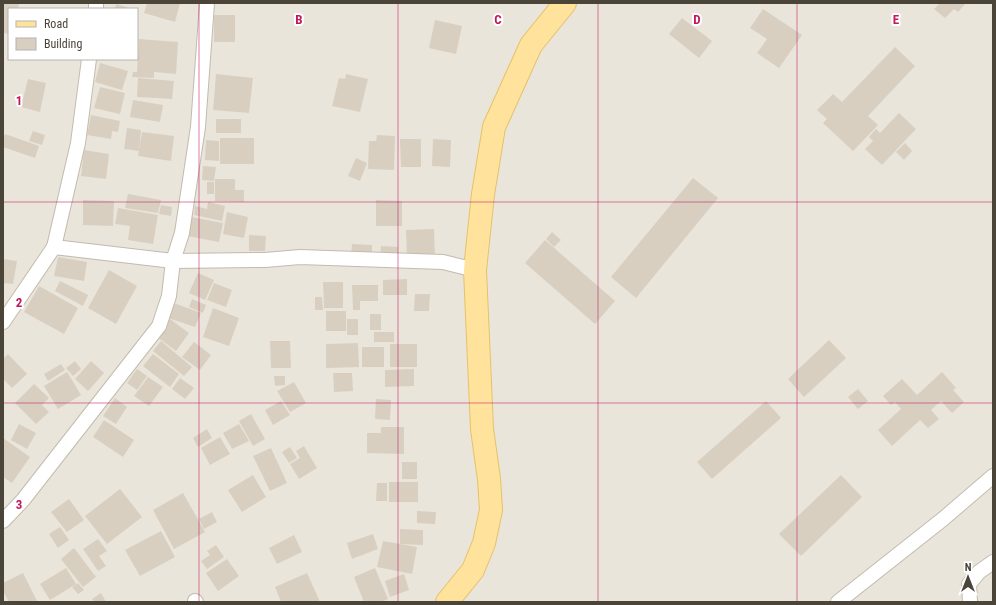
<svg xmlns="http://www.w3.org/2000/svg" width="996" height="605" font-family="'Roboto Condensed',sans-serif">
<rect width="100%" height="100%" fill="#f6f3ec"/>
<path fill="#eae5da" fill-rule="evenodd" d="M3,3H993V602H3ZM9,9H137V59H9Z"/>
<g fill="#d8cfc1">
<path d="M3,3H13L19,4L18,9H9V34L3,33Z"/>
<path d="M147,3H180L175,22L144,13Z"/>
<path d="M940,3H966L958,12L954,9L945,18L934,9Z"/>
<path d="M116,4L133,9H115Z"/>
<path d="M763,9L802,35L779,68L757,53L767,39L750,28Z"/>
<rect x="214" y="15" width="21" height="27"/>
<path d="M682,18L712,41L699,58L669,34Z"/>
<path d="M435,20L462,26L456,54L429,48Z"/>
<path d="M139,39L178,42L176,74L154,72V78L132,77L133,72H137Z"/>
<path d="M895,47L915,66L868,116L878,125L853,151L823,123L827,119L817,110L833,94L842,102Z"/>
<path d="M100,63L128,71L122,90L95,82Z"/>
<path d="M216,74L253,78L249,113L213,110Z"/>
<path d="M346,74L368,79L360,112L332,106L339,78L345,79Z"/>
<path d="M138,78L174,81L172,99L137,97Z"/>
<path d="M28,79L46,83L40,112L21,107Z"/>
<path d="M100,87L125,93L120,114L94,108Z"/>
<path d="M133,100L163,105L160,122L130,117Z"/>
<path d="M899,113L916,129L882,165L865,149L873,141L869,137L876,129L880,133Z"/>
<path d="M91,115L120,121L118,132L112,131L111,139L87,135Z"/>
<rect x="216" y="119" width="25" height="14"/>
<path d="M127,128L141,130L139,151L124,149Z"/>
<path d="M33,131L45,135L42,145L29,141Z"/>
<path d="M142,132L174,136L171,161L138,156Z"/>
<path d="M5,134L39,146L35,158L3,147V141Z"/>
<path d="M377,135L395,136L394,170L368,169L369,141H376Z"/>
<rect x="220" y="138" width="34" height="26"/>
<path d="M400,139H421V167H401Z"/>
<path d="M433,139L451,140L450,167L432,166Z"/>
<path d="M206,140L219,141V161L205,160Z"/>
<path d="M905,143L912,151L904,160L896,152Z"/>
<path d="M84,150L109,154L106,179L81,176Z"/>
<path d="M356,158L367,163L360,181L348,176Z"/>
<path d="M203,166L216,167L214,181L202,180Z"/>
<path d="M693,178L718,198L636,298L611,277Z"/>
<path d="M215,179H235V190H244V202L215,201Z"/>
<rect x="207" y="182" width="7" height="12"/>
<path d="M128,194L161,200L158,213L125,208Z"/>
<path d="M83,200L114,201L113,226L83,225Z"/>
<path d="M376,200L402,201V226H376Z"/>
<path d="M208,202L225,206L222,221L194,215L195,206L207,209Z"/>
<path d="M161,205L172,207L171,216L159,214Z"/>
<path d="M118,208L158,215L153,244L128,240L130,226L115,224Z"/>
<path d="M227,212L248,217L244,238L223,234Z"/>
<path d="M191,217L223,223L219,242L187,236Z"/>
<path d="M434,229L435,257L407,258L406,230Z"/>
<path d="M552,232L561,240L554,247L546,239Z"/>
<path d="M249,235L266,236L265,251H249Z"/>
<path d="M545,240L615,301L595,324L525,263Z"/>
<path d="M352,244L372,245V258L351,257Z"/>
<path d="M381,246L398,247V258L380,257Z"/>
<path d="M58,257L87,262L84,281L54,276Z"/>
<path d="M3,259L17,261L13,284L3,283Z"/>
<path d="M109,270L137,286L116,324L88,308Z"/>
<path d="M198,273L214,280L205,300L189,293Z"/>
<path d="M407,279V295H383V280Z"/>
<path d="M60,281L88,295L83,306L55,291Z"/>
<path d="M323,282H343V308H324Z"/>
<path d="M214,283L232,290L226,307L207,300Z"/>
<path d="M352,285H378V301H360V310H353Z"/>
<path d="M39,286L78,308L64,334L24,312Z"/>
<path d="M415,294H430L429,311H414Z"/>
<path d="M315,297H322L323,310H315Z"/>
<path d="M192,299L206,305L203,313L189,307Z"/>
<path d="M174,303L201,313L195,327L168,318Z"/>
<path d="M213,308L239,318L229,346L203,337Z"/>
<rect x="326" y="311" width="20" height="20"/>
<rect x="370" y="314" width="11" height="16"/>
<path d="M170,319L189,333L176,351L157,337Z"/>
<rect x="347" y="319" width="11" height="16"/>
<rect x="374" y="332" width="20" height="10"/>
<path d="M829,340L846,358L804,397L788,379Z"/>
<path d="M161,341L192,367L184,376L153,351Z"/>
<path d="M270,341H290L291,368H271Z"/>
<path d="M194,342L211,355L200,370L182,357Z"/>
<path d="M358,343L359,367L326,368V344Z"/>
<rect x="390" y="344" width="27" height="23"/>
<rect x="362" y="347" width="22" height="20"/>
<path d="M8,354L27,374L12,388L3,379V359Z"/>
<path d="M153,354L179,374L170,387L143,366Z"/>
<path d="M75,361L81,369L73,376L66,368Z"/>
<path d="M91,361L104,373L88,391L75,379Z"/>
<path d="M61,364L65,370L48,381L44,374Z"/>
<path d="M137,369L147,376L137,390L127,383Z"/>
<path d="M414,369V386L385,387V370Z"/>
<path d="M67,372L81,395L58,409L44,386Z"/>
<path d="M942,372L956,388L953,390L964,402L952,413L941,401L931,410L939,419L928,428L920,420L892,446L878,430L901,409L895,402L891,405L883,396L902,379L917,395Z"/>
<path d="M333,373H352L353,391L334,392Z"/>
<path d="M274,376H285V385L275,386Z"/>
<path d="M148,377L163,387L149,406L134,396Z"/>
<path d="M180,378L194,388L185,399L172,389Z"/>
<path d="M294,382L306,403L290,412L277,391Z"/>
<path d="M34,384L49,398L42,405L49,412L36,424L15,403Z"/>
<path d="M858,389L868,401L858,409L848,397Z"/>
<path d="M115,398L127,407L116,424L103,416Z"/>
<path d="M376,399L391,400L390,420L375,419Z"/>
<path d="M281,401L290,415L273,425L265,410Z"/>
<path d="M766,401L781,418L712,479L697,462Z"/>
<path d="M251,414L265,439L253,446L239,421Z"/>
<path d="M104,420L134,440L123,457L93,437Z"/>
<path d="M19,424L36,433L27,449L11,440Z"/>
<path d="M239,424L249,441L232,449L223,433Z"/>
<path d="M381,427H404V454L367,453V433H381Z"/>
<path d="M207,429L212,438L198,447L193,438Z"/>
<path d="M220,437L230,454L210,465L201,448Z"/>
<path d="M3,438L30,457L12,483L3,477Z"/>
<path d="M304,446L317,468L299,479L290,464L300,458L296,451Z"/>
<path d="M290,447L297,458L289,463L282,452Z"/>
<path d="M271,448L287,483L270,491L253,456Z"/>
<rect x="402" y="462" width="15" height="17"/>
<path d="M253,475L266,497L242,512L228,490Z"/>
<path d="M841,475L862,497L801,556L779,534Z"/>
<rect x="389" y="482" width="29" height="20"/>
<path d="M377,483H387V501H376Z"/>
<path d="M120,489L142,517L107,544L85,516Z"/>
<path d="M183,493L205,532L174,549L153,510Z"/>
<path d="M69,499L84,520L67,532L51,512Z"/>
<path d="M417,511L436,512L435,524L417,523Z"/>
<path d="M212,512L217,522L204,529L199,519Z"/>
<path d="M60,527L69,540L58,548L49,534Z"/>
<path d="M400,529L423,530V545L400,544Z"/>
<path d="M161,531L175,557L140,576L125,550Z"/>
<path d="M373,534L378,549L352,559L347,543Z"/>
<path d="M294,535L302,552L277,564L269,548Z"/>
<path d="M98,539L107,551L99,556L106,566L98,571L83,549Z"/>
<path d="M383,541L417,547L412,574L377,567Z"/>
<path d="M216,545L224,557L207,569L201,561L210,555L207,551Z"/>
<path d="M74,548L96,577L83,587L61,559Z"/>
<path d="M227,559L239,576L218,591L206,573Z"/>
<path d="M66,568L76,584L50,600L40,584Z"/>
<path d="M375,568L388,599L381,602H364L354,577Z"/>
<path d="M23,573L37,601L35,602H9L3,591V583Z"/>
<path d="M307,573L320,602H281L275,587Z"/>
<path d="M404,574L409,590L390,597L385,581Z"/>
<path d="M78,583L84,590L78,594L72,587Z"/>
<path d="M101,593L106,602H94L92,599Z"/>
</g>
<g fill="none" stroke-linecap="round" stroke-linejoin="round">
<defs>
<g id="street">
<path d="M96,9V3"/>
<path d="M54,247L173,261L265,260L300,257L443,262L475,270"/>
<path d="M3,322L54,247L78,143L89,59"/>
<path d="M3,521L23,500L159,326L169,296L173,261L182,233L198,127L207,3"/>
<path d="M195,601L196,602"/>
<path d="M838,602L943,519L993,476"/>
<path d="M970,602L969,584L979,572L993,562"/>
</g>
<path id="primary" d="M447,602L473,570L484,543L491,510L489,479L482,429L475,270L483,194L494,127L531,45L565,3"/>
</defs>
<use href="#street" stroke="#c2bbae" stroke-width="16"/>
<use href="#primary" stroke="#e6c16a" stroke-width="24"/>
<use href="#street" stroke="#fff" stroke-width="14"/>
<use href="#primary" stroke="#ffe39c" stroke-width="22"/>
</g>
<path fill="none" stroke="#c2185b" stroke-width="1" stroke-opacity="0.55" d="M199,3V602M398,3V602M598,3V602M797,3V602M3,202H993M3,403H993"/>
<g font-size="13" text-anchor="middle" font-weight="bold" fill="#c2185b" stroke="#fff" stroke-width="4" stroke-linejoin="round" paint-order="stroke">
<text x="299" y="24">B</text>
<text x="498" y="24">C</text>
<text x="697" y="24">D</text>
<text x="896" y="24">E</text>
<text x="19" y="105">1</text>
<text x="19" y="307">2</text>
<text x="19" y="509">3</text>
</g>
<rect width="996" height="605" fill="none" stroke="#4b4439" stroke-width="8"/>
<rect x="8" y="8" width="130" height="52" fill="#ffffff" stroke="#b7b4b0"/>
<rect x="16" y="21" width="20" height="6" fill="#ffe39c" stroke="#b7b4b0"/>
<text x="44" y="28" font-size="12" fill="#4b4439">Road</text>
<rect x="16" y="38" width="20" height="12" fill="#d8cfc1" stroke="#b7b4b0"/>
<text x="44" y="48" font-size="12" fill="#4b4439">Building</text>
<g transform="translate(968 577)" stroke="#ffffff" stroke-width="3" paint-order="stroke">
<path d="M0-3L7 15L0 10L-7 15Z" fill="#4b4439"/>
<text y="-6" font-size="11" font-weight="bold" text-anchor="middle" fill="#4b4439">N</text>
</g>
</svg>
